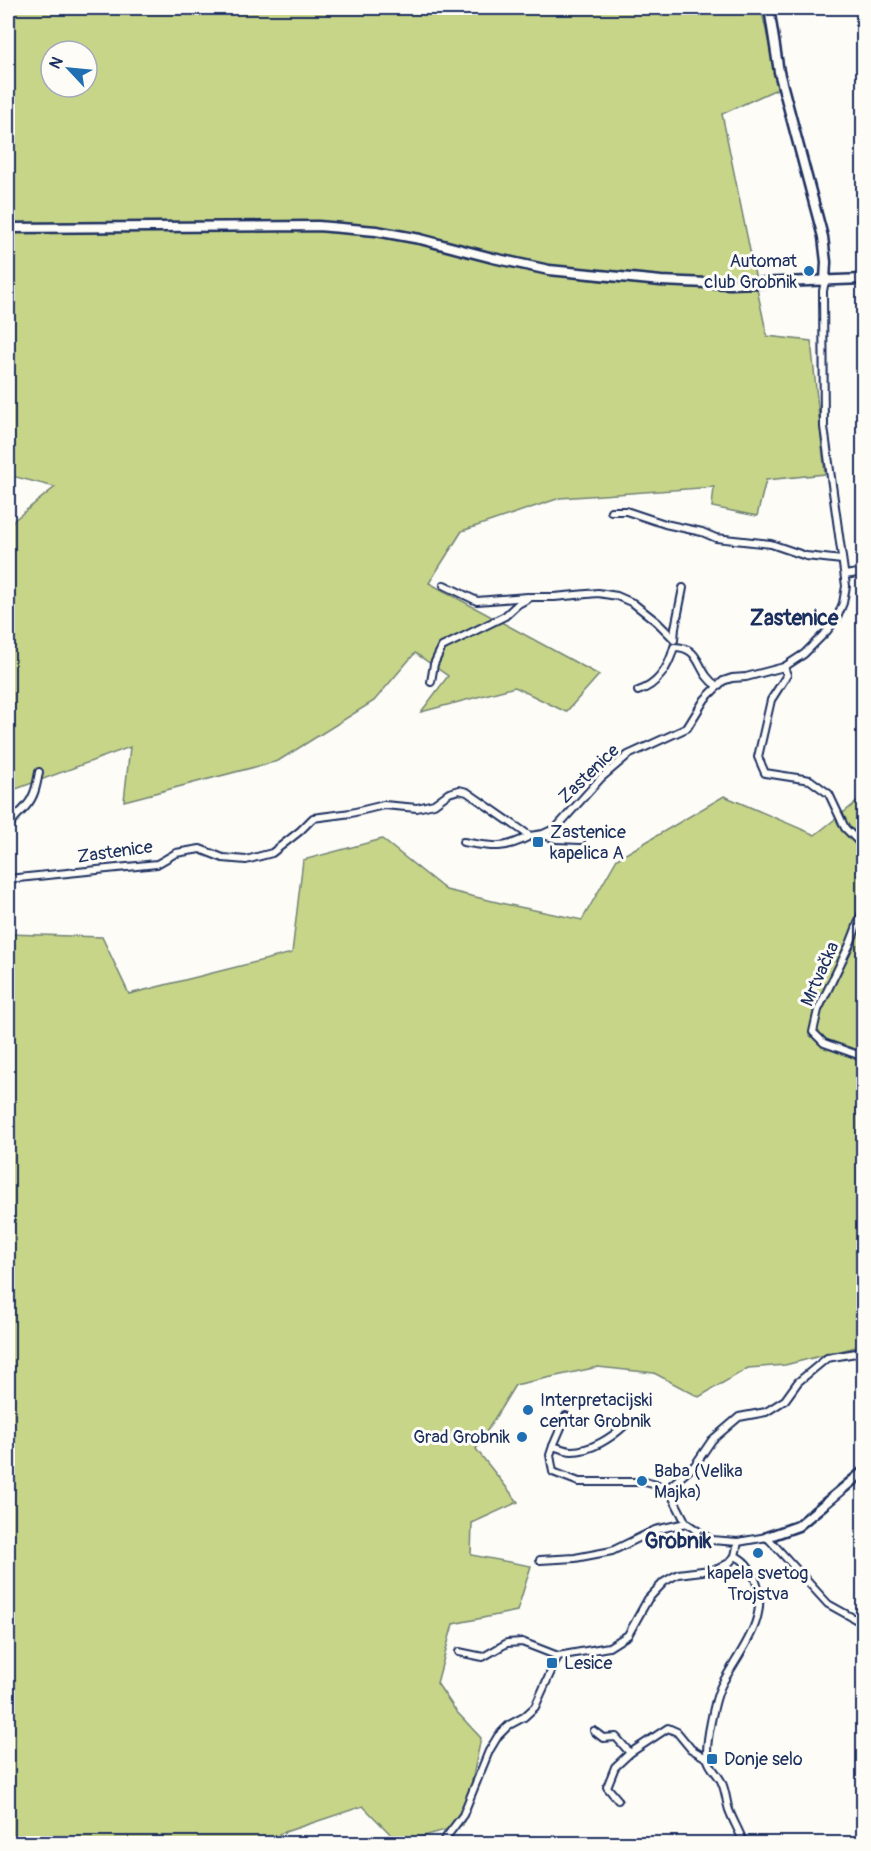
<svg xmlns="http://www.w3.org/2000/svg" width="871" height="1851" font-family="Pangolin,sans-serif">
<style>
.green{fill:#c7d589;stroke:#718274;stroke-width:1.5;fill-rule:evenodd}
.lines{fill:none;stroke-linecap:round;stroke-linejoin:round}
.minor-casing{stroke:#1b2f5e;stroke-width:10}
.secondary-casing{stroke:#1b2f5e;stroke-width:13}
.minor{stroke:#fdfcf7;stroke-width:6}
.secondary{stroke:#fdfcf7;stroke-width:8}
.poi-dot{fill:#1f6fb2;stroke:#fdfcf7;stroke-width:2}
.labels{text-anchor:middle;dominant-baseline:central;stroke-width:6;stroke-linejoin:round;paint-order:stroke}
.poi-label{font-size:18px;fill:#1b2f5e;stroke:#fdfcf7;text-anchor:start}
.street-label{font-size:18px;fill:#1b2f5e;stroke:#fdfcf7}
.quarter-label{font-size:21px;font-weight:bold;fill:#1b2f5e;stroke:#fdfcf7}
</style>
<rect width="100%" height="100%" fill="#fdfcf7"/>
<filter id="ink" filterUnits="userSpaceOnUse"><feTurbulence type="fractalNoise" baseFrequency=".0167" numOctaves="2"/><feDisplacementMap in="SourceGraphic" scale="12" xChannelSelector="R" yChannelSelector="G"/><feConvolveMatrix kernelMatrix="1 2 1 2 8 2 1 2 1" color-interpolation-filters="sRGB"/></filter>
<g filter="url(#ink)">
<g class="green">
<path d="M8 8H761L779 88 722 114 756 280C676 279 594 275 516 259 469 249 423 232 375 227 321 220 266 222 212 223 144 224 76 225 8 224ZM51 51H87V87H51Z"/>
<path d="M302 230C337 231 372 234 406 241 454 250 500 266 548 274 617 286 688 286 757 289L767 336 811 341 825 474 766 480 757 516 712 507 714 487 560 498 462 531 429 583 599 675 566 712 515 687 421 712 448 676 415 653 374 701 278 761 124 801 130 747 8 792V525L55 487 8 475V232Z"/>
<path d="M724 796 815 835 863 797V1343L860 1346 785 1365 748 1368 699 1397 654 1373 598 1367 515 1385 476 1449 518 1502 472 1523 471 1555 531 1566 517 1611 453 1624 437 1683 456 1711 481 1738 463 1825 399 1843 363 1806 279 1834 285 1843 8 1844V934L102 937 129 994 292 953 303 860 382 839 446 890 505 904 582 920 617 859Z"/>
</g>
<g class="lines">
<g class="minor-casing">
<g id="minor">
<path d="M611 511H626L665 524 702 532 716 538 771 544 806 556 842 560"/>
<path d="M845 575 864 572"/>
<path d="M444 585 477 601 528 597"/>
<path d="M674 640 675 628 683 588"/>
<path d="M784 667 787 675 771 700 758 757 765 773 810 780 829 794 845 828 864 847"/>
<path d="M431 682 434 664 442 647 505 616 518 604 531 597H554L598 593 617 596 633 603 657 622 674 639"/>
<path d="M638 691C658 685 669 666 674 647 703 647 695 672 717 686"/>
<path d="M8 828C15 814 19 816 27 805 35 796 37 783 39 772"/>
<path d="M543 835 556 839 581 840"/>
<path d="M463 842C492 847 503 850 530 836"/>
<path d="M8 879 157 864 176 853 200 849 223 858 246 860 272 853 300 831 313 818 351 813 384 805 417 808 434 804 449 793 459 790 467 792 530 836 543 834 556 828 601 778 628 755 687 728 705 699 723 681 732 678 746 677 784 667 804 654 827 631 837 618 843 603 846 586 824 427 823 291 825 281"/>
<path d="M864 908 850 944 818 1010 813 1032 824 1043 864 1057"/>
<path d="M624 1426C611 1438 591 1451 572 1451 566 1451 559 1448 553 1446L550 1455 553 1472 579 1482H645L668 1488 686 1523"/>
<path d="M553 1446 566 1416"/>
<path d="M668 1488 695 1465 712 1440 739 1417 766 1412 785 1400 798 1382 827 1358 856 1353H864"/>
<path d="M735 1556C745 1560 751 1569 755 1579 771 1618 739 1652 722 1684 715 1697 704 1747 708 1760 710 1768 719 1775 722 1783 726 1792 726 1801 729 1810 733 1821 740 1832 744 1844"/>
<path d="M540 1560 575 1558 612 1551 655 1530 686 1523 711 1540 738 1542"/>
<path d="M459 1652 483 1657 507 1643 522 1642 558 1656"/>
<path d="M594 1731 603 1738 616 1737 630 1753 668 1728 677 1732 691 1749 708 1759"/>
<path d="M618 1800 607 1787 615 1767 630 1753"/>
<path d="M441 1844 463 1815 489 1751 498 1736 509 1725 524 1717 535 1707 558 1656 609 1647 628 1635 648 1599 664 1582 678 1574 718 1569 729 1563 735 1556 738 1542 767 1537 828 1604 864 1624"/>
</g>
</g>
<g class="secondary-casing">
<g id="secondary">
<path d="M769 8 779 72 823 237 826 262 825 281"/>
<path d="M8 228 318 226 376 231 420 239 493 258 549 270 661 281 730 284 864 279"/>
<path d="M767 1537 798 1526 864 1471"/>
</g>
</g>
<use href="#minor" class="minor"/>
<use href="#secondary" class="secondary"/>
</g>
</g>
<g class="poi-dot">
<circle cx="809" cy="271" r="6"/>
<rect x="532" y="836" width="12" height="12" rx="3"/>
<circle cx="528" cy="1410" r="6"/>
<circle cx="522" cy="1437" r="6"/>
<circle cx="642" cy="1481" r="6"/>
<circle cx="758" cy="1553" r="6"/>
<rect x="546" y="1657" width="12" height="12" rx="3"/>
<rect x="706" y="1753" width="12" height="12" rx="3"/>
</g>
<g class="labels">
<g class="poi-label">
<text x="797" y="261" text-anchor="end">Automat<tspan x="797" dy="21">club Grobnik</tspan></text>
<text x="550" y="832">Zastenice<tspan x="550" dy="21">kapelica A</tspan></text>
<text x="540" y="1400">Interpretacijski<tspan x="540" dy="21">centar Grobnik</tspan></text>
<text x="510" y="1437" text-anchor="end">Grad Grobnik</text>
<text x="654" y="1471">Baba (Velika<tspan x="654" dy="21">Majka)</tspan></text>
<text x="758" y="1573" text-anchor="middle">kapela svetog<tspan x="758" dy="21">Trojstva</tspan></text>
<text x="564" y="1663">Lesice</text>
<text x="724" y="1759">Donje selo</text>
</g>
<g class="street-label">
<text transform="translate(589 774) rotate(-44)">Zastenice</text>
<text transform="translate(115 852) rotate(-8)">Zastenice</text>
<text transform="translate(820 974) rotate(-66)">Mrtvačka</text>
</g>
<g class="quarter-label">
<text x="794" y="618">Zastenice</text>
<text x="678" y="1541">Grobnik</text>
</g>
</g>
<rect width="871" height="1851" fill="none" stroke="#fdfcf7" stroke-width="30"/>
<rect x="15" y="15" width="841" height="1821" fill="none" stroke="#1b2f5e" stroke-width="2" filter="url(#ink)"/>
<g transform="translate(69 69) rotate(296)"><circle r="28" fill="#fdfcf7" stroke="#a3aaba" stroke-width="1.5"/>
<path d="M0-4.5L10 22L0 15L-10 22Z" fill="#1f6fb2"/>
<text y="-9" font-size="16" font-weight="bold" text-anchor="middle" fill="#1b2f5e">N</text>
</g>
</svg>
